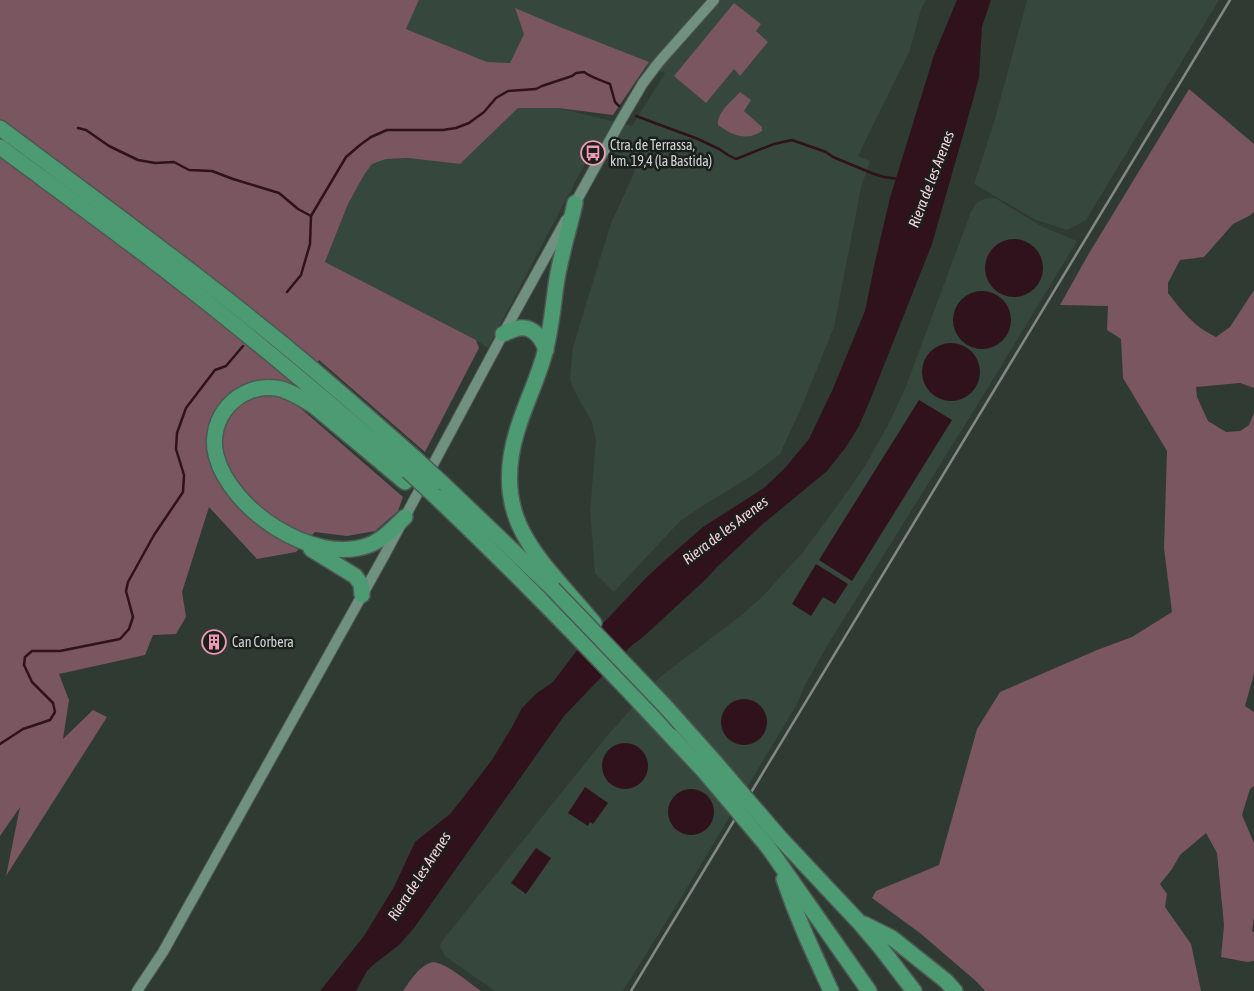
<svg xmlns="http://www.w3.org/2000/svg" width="1254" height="991" font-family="'Asap Condensed',sans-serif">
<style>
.built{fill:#36473d}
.green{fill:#795660}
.water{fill:#2f121c}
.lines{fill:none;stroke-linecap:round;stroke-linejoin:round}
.stream{stroke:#2f121c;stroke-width:2.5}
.secondary-casing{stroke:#4e5752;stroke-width:12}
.highway-casing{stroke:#4e5752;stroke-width:18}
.secondary{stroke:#719180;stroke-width:10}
.highway{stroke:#4d9b73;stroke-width:15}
.rail{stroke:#808983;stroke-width:2.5}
.highway-bridge-casing{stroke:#4e5752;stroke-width:18;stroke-linecap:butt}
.highway-bridge{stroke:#4d9b73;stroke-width:15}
.labels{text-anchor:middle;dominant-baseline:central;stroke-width:5;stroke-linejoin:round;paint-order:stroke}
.poi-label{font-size:14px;fill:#ced5d1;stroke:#1b1f1d;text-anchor:start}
.water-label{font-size:15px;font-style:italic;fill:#fbd2dd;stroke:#1b1f1d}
</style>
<rect width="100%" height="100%" fill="#2f3a33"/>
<g class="built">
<path d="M419 0H926L921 9 910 50 858 156 870 161 861 188 834 327 802 406 780 454 750 477 704 505 680 521 614 592 595 573 590 511 596 440 592 422 576 394 570 380 573 347 611 223 635 171 628 157 593 148 488 348 476 340 325 262 348 204 364 175 372 164 386 159 408 158 460 164 518 108H558L632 126 665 73 533 23 510 63 487 62 406 29Z"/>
<path d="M1027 0H1219L1086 220 1067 230 1036 220 974 184 995 119Z"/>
<path d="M990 198H995L1041 226 1077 241 989 386 827 646 804 687 797 704 679 901 623 991H495L449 959 445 956 440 946 442 941 607 736 660 677 743 614 763 596 803 552 840 502 865 466 888 425 905 389 971 212 976 204 981 200Z"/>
</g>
<g class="green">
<path d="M0 0H419L406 29 487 62 510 63 524 34 515 8 560 27 649 62 613 115 558 108H518L460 164 408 158 386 159 372 164 364 175 348 204 325 262 476 340 479 348 425 452 319 360 290 399 403 497 398 511 375 531 347 536 315 532 296 552 257 559 209 507 182 592 186 617 176 634 153 635 145 655 59 674 69 700 63 739 93 710 107 717 6 876 20 807 0 836Z"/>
<path d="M734 3 761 24 756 31 768 42 740 76 734 69 706 103 674 76Z"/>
<path d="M1189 89 1254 144V212L1249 216 1233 224 1204 257 1180 260 1168 283V293C1184 313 1192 325 1216 337L1230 327 1254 290V388L1240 383 1196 387 1197 397 1208 421 1226 432 1240 431 1249 425 1254 413V674L1245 706 1254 712V786L1250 789 1242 815 1254 843V918L1252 931 1254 932V961L1247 962 1221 957 1224 925 1217 853 1206 833 1180 855 1172 869 1160 884 1167 894 1165 907 1191 944 1201 991H985L977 982 920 933 872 898 876 891 939 865 977 729 1000 692 1097 650 1132 637 1172 612 1164 548 1167 451 1123 378 1121 339 1107 330 1108 306 1060 305 1088 255Z"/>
<path d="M740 92 751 100 744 111 762 127V131C746 142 732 135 718 125 717 112 732 101 740 92Z"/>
<path d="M434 962C451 966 466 981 481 991H403C411 980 420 964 434 962Z"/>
</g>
<g class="water">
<path d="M957 0H991L982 27 979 77 973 100 932 244 871 398 859 426 846 447 827 471 764 523 717 567 705 580 643 637 631 646 564 716 414 928 399 945 373 965 367 971 356 991H320L364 936 394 887 415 842 450 814 462 799 492 760 512 727 522 708 537 693 553 682 575 653 645 579 662 563 703 527 764 488 785 468 809 439 832 391 865 311 875 262 890 198 934 55Z"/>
<circle cx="1014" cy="268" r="29"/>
<circle cx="982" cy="320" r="29"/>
<circle cx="951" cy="372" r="29"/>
<path d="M919 400 952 420 852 581 819 560Z"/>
<path d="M816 564 848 584 835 604 823 597 811 616 792 604Z"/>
<circle cx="744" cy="722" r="23"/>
<circle cx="625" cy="766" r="23"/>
<path d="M585 787 608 803 593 824 590 822 588 826 568 813Z"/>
<circle cx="691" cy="812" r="23"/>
<path d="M536 848 551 858 526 894 511 883Z"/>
</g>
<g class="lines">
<g class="stream">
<path d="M636 116 698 139 719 149 728 155 736 159 774 144 792 140 826 152 833 157 874 174 884 177 899 179"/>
<path d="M78 128 86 130 109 146 138 160 155 163 174 162 189 170 212 171 233 179 279 193 298 209 311 216"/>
<path d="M287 292 301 275 310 244 311 216 346 157 360 145 371 137 387 130H443L456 128 469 123 484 112 496 98 508 91 536 89 542 86 572 76 576 73 584 72C592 78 601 80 610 84L615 102 619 106"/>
<path d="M0 744 23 729 50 720 55 712 53 703 32 682 24 665 25 657 32 651H60L120 639 129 629 133 617 126 591 128 582 154 535 183 492 184 475 176 449 177 433 186 408 215 370 226 366 243 346"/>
</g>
<g class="secondary-casing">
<g id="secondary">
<path d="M573 207 620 122 643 83 659 62 714 0"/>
<path d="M137 991 163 952 384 556 503 334 566 220"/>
</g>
</g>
<g class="highway-casing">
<g id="highway">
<path d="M0 128C88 194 178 259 263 328 316 370 366 415 416 459"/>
<path d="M0 147C58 190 116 232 173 276 254 338 331 404 408 471"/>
<path d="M575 203C569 230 560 257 556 285 553 307 551 330 545 352 538 379 525 404 517 431 489 522 542 560 594 623"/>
<path d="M503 334C508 332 513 329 519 328 533 326 542 338 546 350"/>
<path d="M441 482 553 589"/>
<path d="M435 496C517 574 594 653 671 736"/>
<path d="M405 517C394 527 383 540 369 545 314 566 230 510 216 455 207 418 238 383 276 388 290 390 302 399 314 406L405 482"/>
<path d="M311 549 355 576 361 584 362 595"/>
<path d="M781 839 858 921 881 948 914 991"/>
<path d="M768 847 869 991"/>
<path d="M784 879C797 918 814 954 831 991"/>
<path d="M864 924 892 938 946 981 955 991"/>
</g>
</g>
<use href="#secondary" class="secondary"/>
<use href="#highway" class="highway"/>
<path class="rail" d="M631 991 1230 0"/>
<g class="highway-bridge-casing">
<g id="highway-bridge">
<path d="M416 459 441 482"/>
<path d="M408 471 435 496"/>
<path d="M553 589 665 706 714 761 781 839"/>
<path d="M671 736 703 770 768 847"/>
</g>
</g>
<use href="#highway-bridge" class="highway-bridge"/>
</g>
<defs>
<g id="bus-ring" transform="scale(1.25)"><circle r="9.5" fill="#1b1f1d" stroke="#f19ab4" stroke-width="1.5"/><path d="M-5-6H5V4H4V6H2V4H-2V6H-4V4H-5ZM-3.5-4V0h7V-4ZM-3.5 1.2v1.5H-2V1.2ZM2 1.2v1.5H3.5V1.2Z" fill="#f19ab4"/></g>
<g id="building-ring" transform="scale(1.25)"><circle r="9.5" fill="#1b1f1d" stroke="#f19ab4" stroke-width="1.5"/><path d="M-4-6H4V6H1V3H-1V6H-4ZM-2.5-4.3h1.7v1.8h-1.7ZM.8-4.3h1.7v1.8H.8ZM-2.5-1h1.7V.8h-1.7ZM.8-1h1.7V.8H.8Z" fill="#f19ab4"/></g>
</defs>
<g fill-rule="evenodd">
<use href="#bus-ring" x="593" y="153"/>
<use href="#building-ring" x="214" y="642"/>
</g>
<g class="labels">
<g class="poi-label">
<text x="610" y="145">Ctra. de Terrassa,<tspan x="610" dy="16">km. 19,4 (la Bastida)</tspan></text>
<text x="232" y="642">Can Corbera</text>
</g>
<g class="water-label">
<text transform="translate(931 179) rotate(-69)">Riera de les Arenes</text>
<text transform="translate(725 530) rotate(-37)">Riera de les Arenes</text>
<text transform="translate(419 876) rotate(-57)">Riera de les Arenes</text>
</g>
</g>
</svg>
